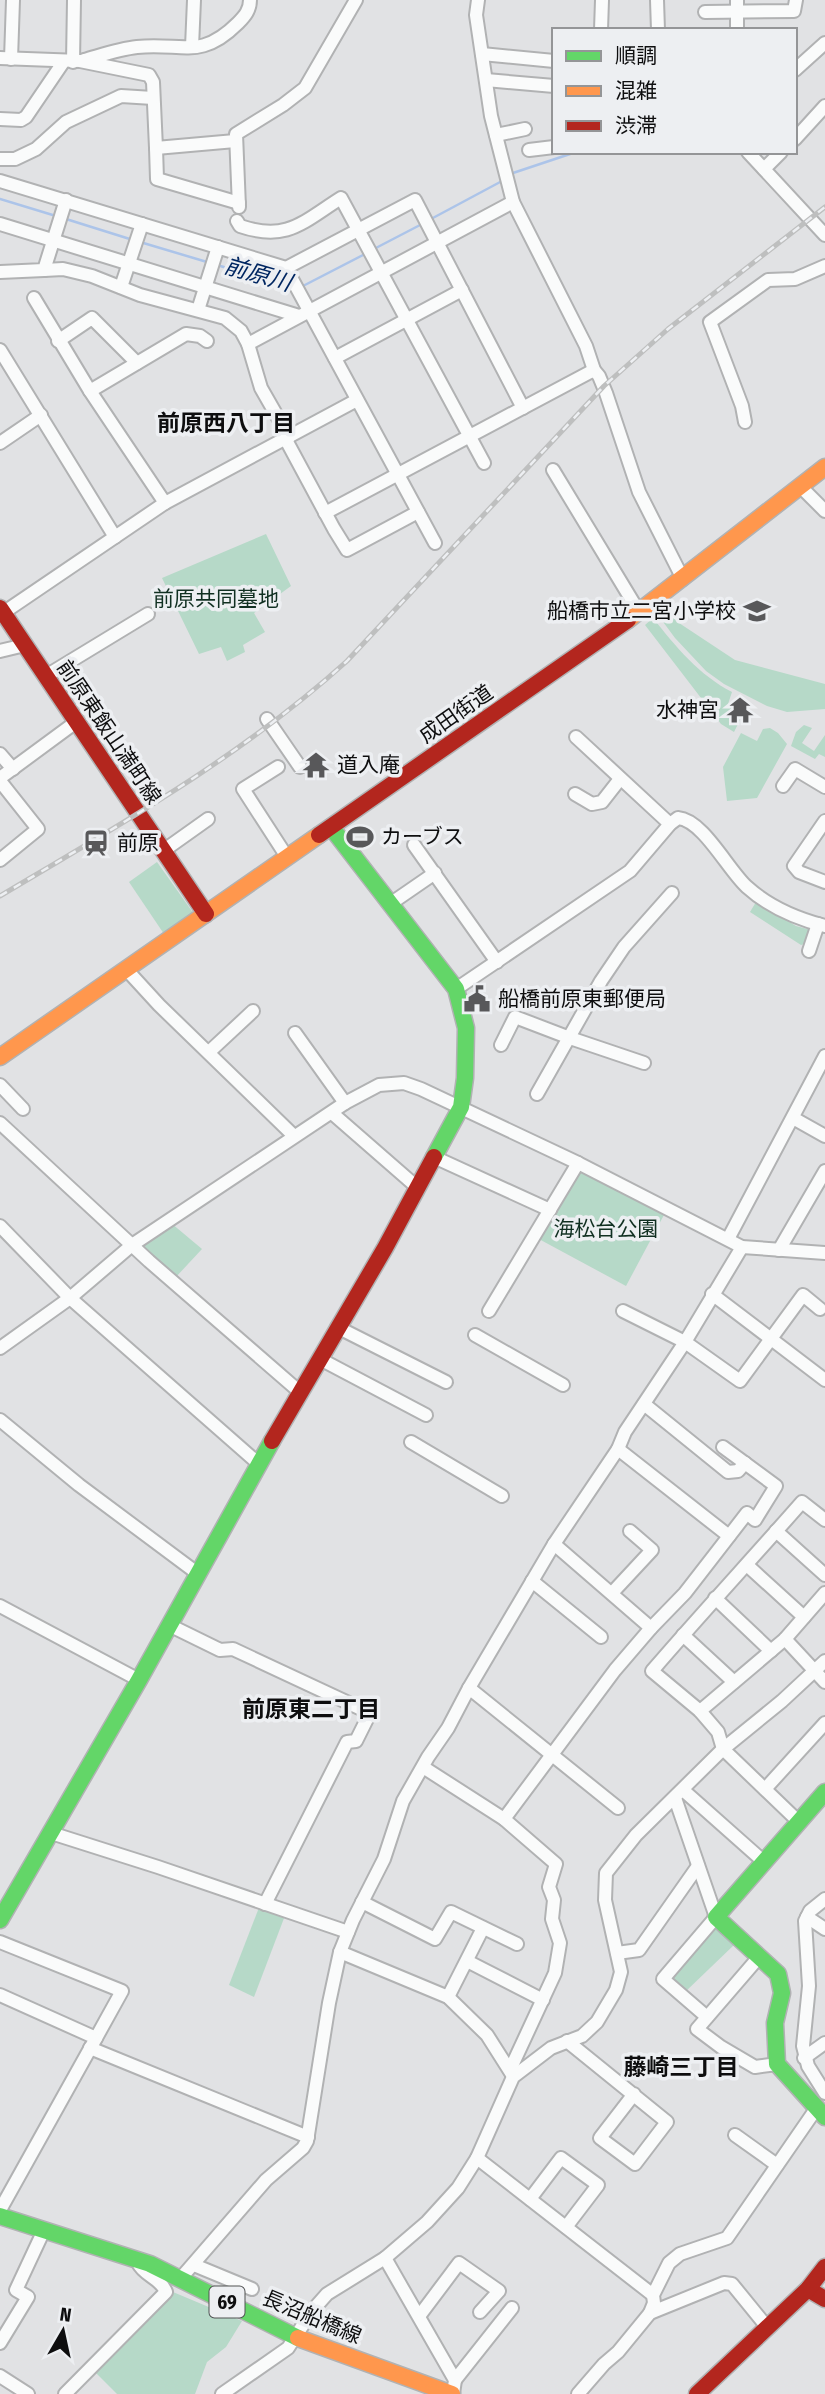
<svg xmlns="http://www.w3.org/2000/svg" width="825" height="2394" font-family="'Fira Sans Condensed','Noto Sans JP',sans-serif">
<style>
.green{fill:#b6d9c8}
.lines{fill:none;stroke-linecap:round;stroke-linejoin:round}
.stream{stroke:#acc4e9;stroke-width:2.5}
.street-casing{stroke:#b1b2b3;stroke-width:16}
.fast-casing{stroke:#b1b2b3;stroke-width:19}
.slow-casing{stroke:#b1b2b3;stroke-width:19}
.jam-casing{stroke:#b1b2b3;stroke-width:19}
.street{stroke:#fafbfb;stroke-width:12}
.fast{stroke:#63d668;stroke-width:16}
.slow{stroke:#ff974d;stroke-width:16}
.jam{stroke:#b3261e;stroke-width:16}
.rail-casing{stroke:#bebfbf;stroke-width:5}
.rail{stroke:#edeff2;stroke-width:2.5;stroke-dasharray:8;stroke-linecap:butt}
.labels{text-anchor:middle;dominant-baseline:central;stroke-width:7;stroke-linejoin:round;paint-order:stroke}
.shield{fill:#edeff2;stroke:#515253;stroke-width:2}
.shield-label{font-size:19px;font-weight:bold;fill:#0e0e0f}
.park-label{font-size:21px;fill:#113022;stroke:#edeff2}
.poi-label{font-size:21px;fill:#0e0e0f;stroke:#edeff2;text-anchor:start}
.street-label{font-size:21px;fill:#0e0e0f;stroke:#edeff2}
.water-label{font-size:23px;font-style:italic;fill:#002661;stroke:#edeff2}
.neighbourhood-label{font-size:23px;font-weight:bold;fill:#0e0e0f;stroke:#edeff2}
</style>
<rect width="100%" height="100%" fill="#e1e2e4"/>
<g class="green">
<path d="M266 534 291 586 254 613 265 632 243 645 245 652 227 661 221 647 199 654 162 578Z"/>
<path d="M667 608 676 621 735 660 825 684V709L787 712 767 706 724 684 706 671 675 638 658 615Z"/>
<path d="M653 618C676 647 699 675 732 692L728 704 740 720 734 732 721 724 645 625Z"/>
<path d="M804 725 812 728 802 743 814 751 825 735V757L819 754 815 759 791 746 796 732Z"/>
<path d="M770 728 778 733 787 744 757 798 727 801 723 767 741 733 757 741 763 729Z"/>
<path d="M157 862 194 914 164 934 129 882Z"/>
<path d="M756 902 796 926 811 930 807 943 801 945 750 912Z"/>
<path d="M579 1171 665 1213 626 1286 537 1238Z"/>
<path d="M171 1223 202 1249 175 1278 137 1247Z"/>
<path d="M260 1905 286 1913 254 1997 229 1985Z"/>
<path d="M715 1925 735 1944 684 1993 672 1982 671 1975Z"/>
<path d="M173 2292 242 2321 226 2347 207 2362 195 2394H117L96 2373Z"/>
</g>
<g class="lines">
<g class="stream">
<path d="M510 174 576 152"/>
<path d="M0 199 56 216"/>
<path d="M66 219 133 240"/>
<path d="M431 219 502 181"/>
<path d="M140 242 207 262"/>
<path d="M372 250 422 224"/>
<path d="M217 265 291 287"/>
<path d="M301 287 367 253"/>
</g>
<g class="street-casing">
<g id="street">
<path d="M478 0 476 15 491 116 513 202 586 346 594 370 599 376 606 393 639 492 683 579"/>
<path d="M657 0 658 30"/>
<path d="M737 0V30"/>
<path d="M705 12 794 11 796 0"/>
<path d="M601 30 602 0"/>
<path d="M192 47 194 0"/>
<path d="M482 54 554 61"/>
<path d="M0 58 80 61 149 75 153 82 156 148 235 141"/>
<path d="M11 59 13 0"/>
<path d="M84 60C102 55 119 49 137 47 182 42 200 61 238 23 245 16 250 10 250 0"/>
<path d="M73 62 74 0"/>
<path d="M795 70 825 43"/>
<path d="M486 80 554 86"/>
<path d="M0 119 21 120 26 117 64 61"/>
<path d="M496 135 525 129"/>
<path d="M795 139 825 106"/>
<path d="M156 148 157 179 239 203"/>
<path d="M529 150 554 147"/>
<path d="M748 152 825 235"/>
<path d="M0 159H15L36 149 66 122 121 96 153 98"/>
<path d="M764 169 781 152"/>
<path d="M0 181 286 268 415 200 523 408"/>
<path d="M239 207 236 134 283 105 305 88 356 0"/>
<path d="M237 221 240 226C287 242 303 222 341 198L484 463"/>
<path d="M0 224 299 316"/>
<path d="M286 268 435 543"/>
<path d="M44 270 63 269 92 276 140 295 225 318 241 331 248 344 261 388 289 437"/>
<path d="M0 272 44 270 66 200"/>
<path d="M121 287 142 224"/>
<path d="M34 298 90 391 165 503"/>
<path d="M198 310 218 247"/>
<path d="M58 341 92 318 137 363"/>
<path d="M248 344 513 202"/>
<path d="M0 350 115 537"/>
<path d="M335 358 462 290"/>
<path d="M90 391 186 334 200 336 207 341"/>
<path d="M745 422 742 406 710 322 768 280 795 279 825 266"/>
<path d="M285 438 334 529 347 550 418 512"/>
<path d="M0 443 41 415"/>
<path d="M553 470 639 612"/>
<path d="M801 487 825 511"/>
<path d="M325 513 594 370"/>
<path d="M3 613 165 503 357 400"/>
<path d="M0 651 25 645"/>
<path d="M46 676 148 614"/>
<path d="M267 719 300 767"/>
<path d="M576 737 670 824"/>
<path d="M0 754 13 769"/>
<path d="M278 767 243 789 287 857"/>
<path d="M0 778 76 722"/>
<path d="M0 781 38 829 0 860"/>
<path d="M783 786 795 769 825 787"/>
<path d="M575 794 592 804 602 802 620 779"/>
<path d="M825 821 794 866 799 872 825 882"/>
<path d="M414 845 497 962"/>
<path d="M163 851 208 819"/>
<path d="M390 904 435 873"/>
<path d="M809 951 818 924"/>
<path d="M126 969 159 1005 294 1136"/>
<path d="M456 989 630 871 670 824 678 818C703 820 728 870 747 887 768 906 798 919 825 926"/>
<path d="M295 1033 345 1103"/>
<path d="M501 1045 515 1017 570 1038 644 1063"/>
<path d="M209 1052 253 1011"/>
<path d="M0 1085 23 1109"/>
<path d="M537 1094 601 981 624 947 672 893"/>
<path d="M332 1113 418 1188"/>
<path d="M793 1118 825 1136"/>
<path d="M0 1123 149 1261 301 1393"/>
<path d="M434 1157 550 1210"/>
<path d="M0 1226 70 1298 259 1464"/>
<path d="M728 1239 825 1056"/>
<path d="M779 1250 825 1171"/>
<path d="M712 1294 825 1380"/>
<path d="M489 1311 578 1163"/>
<path d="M623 1311 685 1342 740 1381 803 1295 820 1309"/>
<path d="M337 1327 446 1382"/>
<path d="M475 1335 563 1385"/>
<path d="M0 1348 70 1298 132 1245 345 1103 379 1085 404 1083 421 1089 578 1163 742 1247 825 1253"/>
<path d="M320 1359 426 1415"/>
<path d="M644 1404 728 1472 738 1471 745 1463"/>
<path d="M0 1420 79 1485 197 1573"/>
<path d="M411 1442 502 1496"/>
<path d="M618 1449 729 1536"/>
<path d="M776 1531 825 1575"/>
<path d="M554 1544 651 1628"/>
<path d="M748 1566 804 1617"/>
<path d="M532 1581 601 1637"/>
<path d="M612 1593 652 1550 630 1531"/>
<path d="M715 1598 771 1651"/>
<path d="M0 1606 139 1680"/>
<path d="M169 1625 220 1650 233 1649 370 1713 356 1741 347 1742 265 1904"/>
<path d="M683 1635 734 1682"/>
<path d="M785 1639 825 1682"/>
<path d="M469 1688 618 1808"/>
<path d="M700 1711 785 1639 825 1593"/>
<path d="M423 1767 504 1819 556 1864 549 1887 554 1900 552 1919 560 1943 555 1973 510 2070"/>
<path d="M765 1789 825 1723"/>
<path d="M683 1790 763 1861"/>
<path d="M675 1798 716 1917 663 1979 707 2017"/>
<path d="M504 1819 615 1670 651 1628 685 1593 747 1513 755 1520 776 1486 723 1447"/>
<path d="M799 1822 723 1749 718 1732 700 1711 652 1671C701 1614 752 1559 802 1502L825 1520"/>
<path d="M51 1833 158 1867 348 1932"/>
<path d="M825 1899 810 1911 805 1921 809 1986 803 2046 808 2066 825 2093"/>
<path d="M362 1902 435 1939 451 1912 517 1944"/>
<path d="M807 1917 825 1929"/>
<path d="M0 1942 122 1991 96 2038"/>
<path d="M340 1952 448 1997 487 2035 513 2076"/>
<path d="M617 1953 639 1950 698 1866"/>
<path d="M759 1957 697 2029 721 2047 755 2067 777 2064"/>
<path d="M467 1961 543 2000"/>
<path d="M0 1995 96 2038 0 2210"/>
<path d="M448 1997 483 1928"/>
<path d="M567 2041 667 2122 635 2164 600 2138 634 2094"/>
<path d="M90 2048 308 2137"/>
<path d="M804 2058 825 2043"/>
<path d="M735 2135 777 2165"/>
<path d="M477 2158 653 2295"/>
<path d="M530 2199 561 2158 598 2185 566 2227"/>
<path d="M385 2258 455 2380 453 2394"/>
<path d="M194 2265 252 2289"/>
<path d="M181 2278 266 2180 303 2148 307 2141 329 2003 340 1952 353 1920 384 1859 403 1801 428 1757 448 1728 469 1688 554 1544 618 1449 625 1432 685 1342 742 1247"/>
<path d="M650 2313 654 2303 653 2295 669 2263 680 2254 727 2238 816 2109"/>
<path d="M420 2315 459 2263 499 2291 480 2312"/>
<path d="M0 2343 28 2297 16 2290 44 2230"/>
<path d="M0 2376 28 2394"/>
<path d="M455 2380 512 2308"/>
<path d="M65 2394 166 2292C161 2278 144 2276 138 2263"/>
<path d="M222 2394 288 2348 312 2311 327 2294 385 2258 427 2222 458 2188 477 2158 513 2077 551 2048 582 2036 597 2022 616 1990 621 1972 605 1900 606 1873 636 1835 723 1749 782 1701 825 1661"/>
<path d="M578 2394 604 2364 618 2352 650 2313 724 2283 732 2284 767 2327"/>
</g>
</g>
<g class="fast-casing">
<g id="fast">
<path d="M331 827 456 989 466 1028 465 1078 461 1107 434 1157"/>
<path d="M825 1792 716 1917 778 1974 782 1993 775 2023 777 2064 825 2117"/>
<path d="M0 1920 139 1680 272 1441"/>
<path d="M0 2216 150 2264 298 2338"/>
</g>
</g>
<g class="slow-casing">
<g id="slow">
<path d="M628 620 825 467"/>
<path d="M0 1057 319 835"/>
<path d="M298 2338 452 2394"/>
</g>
</g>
<g class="jam-casing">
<g id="jam">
<path d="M0 608 206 914"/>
<path d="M319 835 628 620"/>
<path d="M272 1441 385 1248 434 1157"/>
<path d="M808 2289 825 2299"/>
<path d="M697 2394 808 2289 825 2267"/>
</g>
</g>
<use href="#street" class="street"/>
<use href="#fast" class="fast"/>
<use href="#slow" class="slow"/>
<use href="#jam" class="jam"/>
<g class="rail-casing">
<path id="rail" d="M0 896C121 824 242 756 347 661L604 386 668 329 825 207"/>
</g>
<use href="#rail" class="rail"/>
</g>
<defs>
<g id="school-bare" transform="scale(2.1)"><path d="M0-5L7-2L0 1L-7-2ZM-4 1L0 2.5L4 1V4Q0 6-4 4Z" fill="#58585a" stroke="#edeff2" stroke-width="2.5" paint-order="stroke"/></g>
<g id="temple-bare" transform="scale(2.1)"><path d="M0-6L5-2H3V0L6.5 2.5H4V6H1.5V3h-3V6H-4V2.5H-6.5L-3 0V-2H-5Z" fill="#58585a" stroke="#edeff2" stroke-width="2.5" paint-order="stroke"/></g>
<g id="stadium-bare" transform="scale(2.1)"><path d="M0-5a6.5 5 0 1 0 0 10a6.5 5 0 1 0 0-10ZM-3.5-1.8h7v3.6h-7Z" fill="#58585a" stroke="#edeff2" stroke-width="2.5" paint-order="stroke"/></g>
<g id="station-bare" transform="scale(2.1)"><path d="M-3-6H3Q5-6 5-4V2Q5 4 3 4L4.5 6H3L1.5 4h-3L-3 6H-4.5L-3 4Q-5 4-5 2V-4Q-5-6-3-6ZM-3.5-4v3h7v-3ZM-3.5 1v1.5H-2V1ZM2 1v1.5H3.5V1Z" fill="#58585a" stroke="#edeff2" stroke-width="2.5" paint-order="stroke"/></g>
<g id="civic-bare" transform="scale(2.1)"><path d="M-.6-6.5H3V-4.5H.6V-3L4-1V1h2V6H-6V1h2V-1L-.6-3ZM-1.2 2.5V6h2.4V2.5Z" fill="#58585a" stroke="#edeff2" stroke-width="2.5" paint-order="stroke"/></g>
</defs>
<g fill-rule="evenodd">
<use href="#school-bare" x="757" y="611"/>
<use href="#temple-bare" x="740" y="710"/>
<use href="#temple-bare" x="316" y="765"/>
<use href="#stadium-bare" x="360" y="837"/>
<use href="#station-bare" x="96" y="843"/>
<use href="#civic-bare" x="477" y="999"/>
</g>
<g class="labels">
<rect class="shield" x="209.5" y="2286.5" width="35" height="31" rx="5"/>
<g class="shield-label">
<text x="227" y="2302">69</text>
</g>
<g class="park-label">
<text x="216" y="599">前原共同墓地</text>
<text x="606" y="1229">海松台公園</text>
</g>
<g class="poi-label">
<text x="736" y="611" text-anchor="end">船橋市立二宮小学校</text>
<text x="719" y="710" text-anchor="end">水神宮</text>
<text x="337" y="765">道入庵</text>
<text x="381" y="837">カーブス</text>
<text x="117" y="843">前原</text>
<text x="498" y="999">船橋前原東郵便局</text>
</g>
<g class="street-label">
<text transform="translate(456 714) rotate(-35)">成田街道</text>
<text transform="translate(109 732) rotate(56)">前原東飯山満町線</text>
<text transform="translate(312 2317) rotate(23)">長沼船橋線</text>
</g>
<g class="water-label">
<text transform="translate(258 274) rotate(16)">前原川</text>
</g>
<g class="neighbourhood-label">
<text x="226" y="423">前原西八丁目</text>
<text x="311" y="1709">前原東二丁目</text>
<text x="681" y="2067">藤崎三丁目</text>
</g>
</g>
<rect x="552" y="28" width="245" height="126" fill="#edeff2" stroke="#949597" stroke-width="2"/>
<rect x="566" y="51" width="35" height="10" fill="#63d668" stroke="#949597" stroke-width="2"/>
<text x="615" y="63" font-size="21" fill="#0e0e0f">順調</text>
<rect x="566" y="86" width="35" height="10" fill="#ff974d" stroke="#949597" stroke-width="2"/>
<text x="615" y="98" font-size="21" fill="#0e0e0f">混雑</text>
<rect x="566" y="121" width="35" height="10" fill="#b3261e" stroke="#949597" stroke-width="2"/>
<text x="615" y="133" font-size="21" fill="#0e0e0f">渋滞</text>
<g transform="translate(63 2331) rotate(9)" stroke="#edeff2" stroke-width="5" paint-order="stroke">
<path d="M0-5L12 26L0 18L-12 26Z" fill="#0e0e0f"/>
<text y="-10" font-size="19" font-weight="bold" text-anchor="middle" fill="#0e0e0f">N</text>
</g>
</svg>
